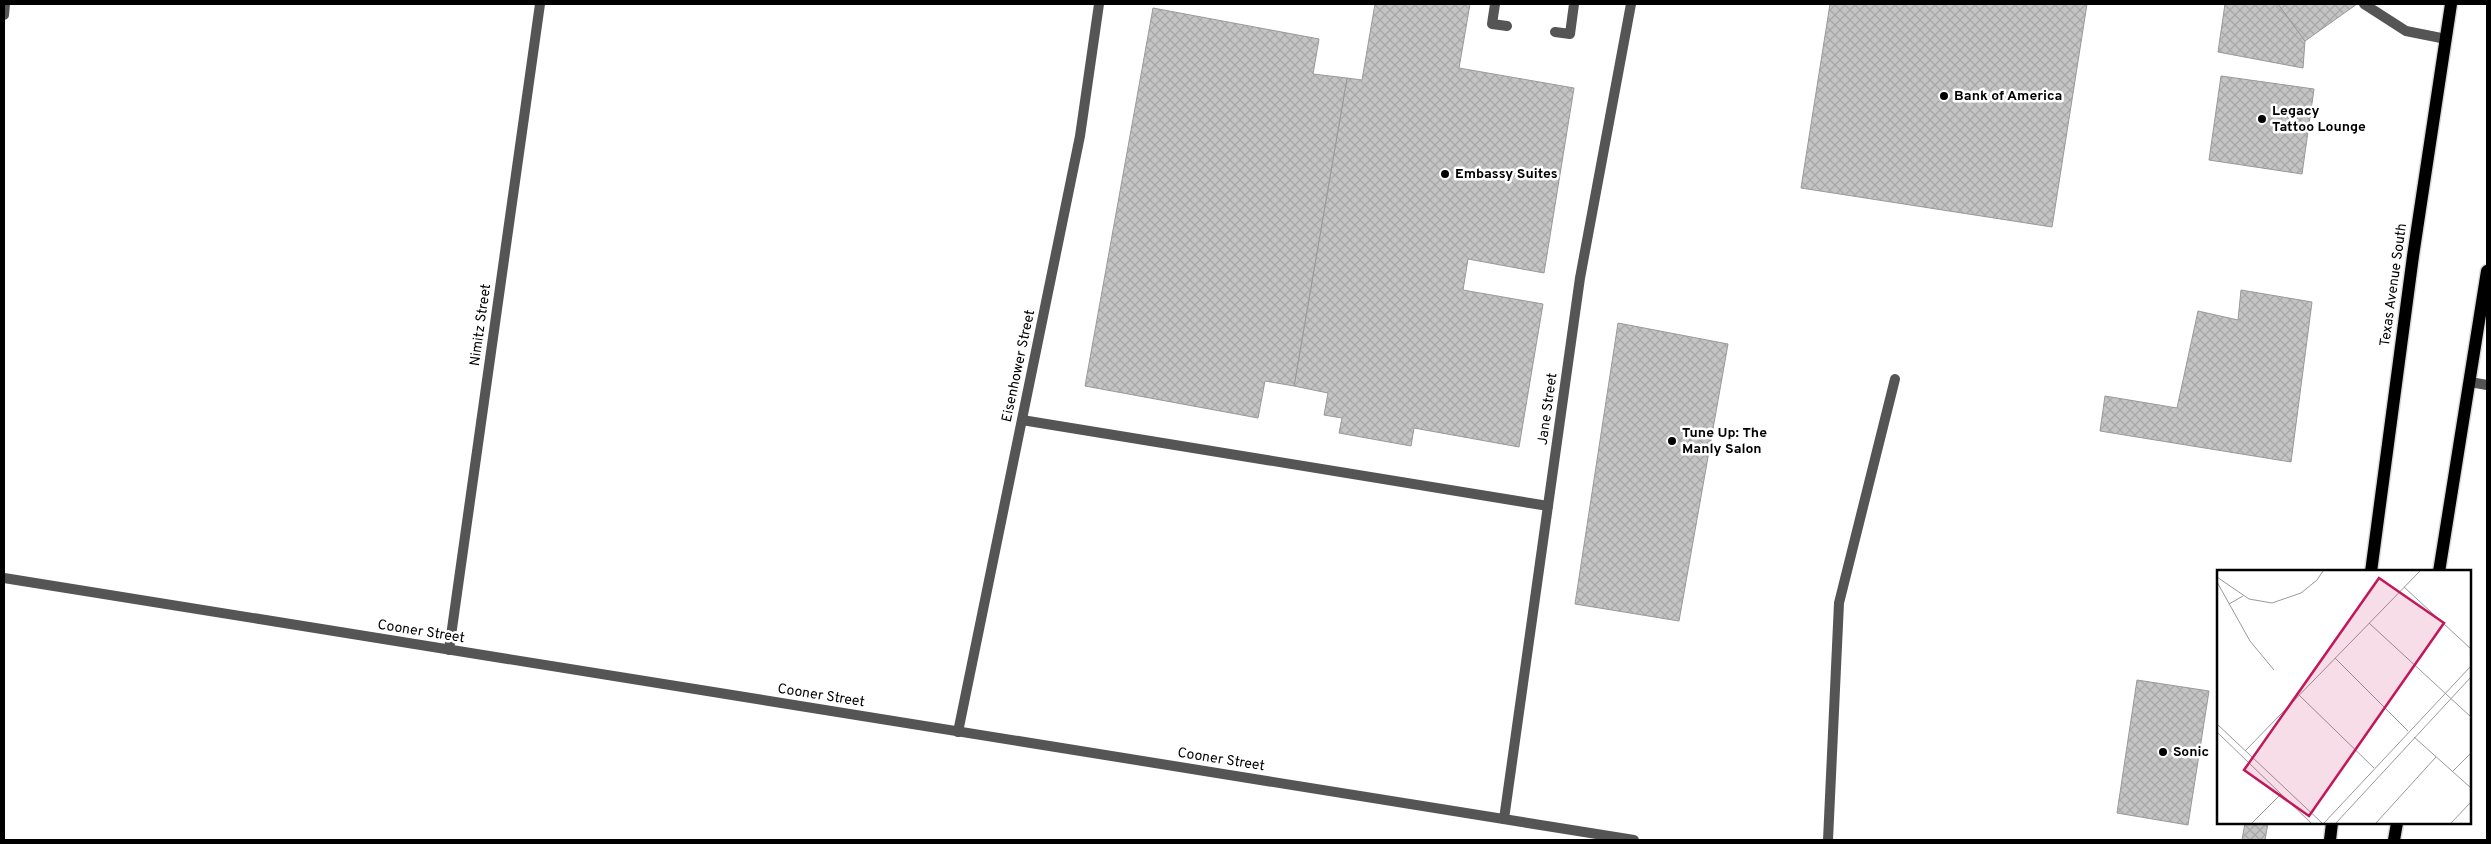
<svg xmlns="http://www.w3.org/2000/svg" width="2491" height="844" font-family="Overpass,sans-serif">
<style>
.building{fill:url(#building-cross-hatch);stroke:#999}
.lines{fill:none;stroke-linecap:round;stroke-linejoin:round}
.primary-casing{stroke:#dbdbdb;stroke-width:15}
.service{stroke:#555;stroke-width:10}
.minor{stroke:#555;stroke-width:10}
.primary{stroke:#000;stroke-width:12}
.poi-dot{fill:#000;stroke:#fff;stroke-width:2}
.labels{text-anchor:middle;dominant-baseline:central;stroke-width:5;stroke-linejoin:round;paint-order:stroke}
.poi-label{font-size:14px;font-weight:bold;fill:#000;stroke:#fff;text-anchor:start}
.street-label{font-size:14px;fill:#000;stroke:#fff}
.inset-road{fill:none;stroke:#999;stroke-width:1}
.view{fill:#c2185b;fill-opacity:0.15;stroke:#c2185b;stroke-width:2.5}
.inset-edge{fill:none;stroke:#000;stroke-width:2.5}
</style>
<defs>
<pattern id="building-cross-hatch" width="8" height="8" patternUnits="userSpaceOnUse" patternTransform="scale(1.25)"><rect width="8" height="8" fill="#c4c4c4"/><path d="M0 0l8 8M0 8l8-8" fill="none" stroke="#a7a7a7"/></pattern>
</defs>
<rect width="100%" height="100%" fill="#fff"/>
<g class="building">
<path d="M1375 4H1470L1459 68 1574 88 1544 273 1468 259 1463 290 1543 304 1519 447 1414 428 1411 446 1339 433 1342 418 1324 415 1328 393 1294 386 1347 78 1362 80Z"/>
<path d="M1830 4H2087L2052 227 1801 188Z"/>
<path d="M2225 4H2278L2305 41 2303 68 2218 52Z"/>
<path d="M2278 4H2357L2305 41Z"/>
<path d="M1153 8 1319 39 1313 74 1347 78 1294 386 1265 381 1258 418 1085 386Z"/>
<path d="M2221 76 2314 89 2302 174 2209 160Z"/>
<path d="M2241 290 2312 302 2291 462 2100 431 2105 396 2177 408 2198 311 2238 320Z"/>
<path d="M1618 323 1728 344 1679 621 1575 604Z"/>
<path d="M2137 680 2209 691 2188 825 2117 813Z"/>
<path d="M2245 823H2268L2265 840H2242Z"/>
</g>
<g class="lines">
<g class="primary-casing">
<g id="primary">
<path d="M2371 572 2413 256 2451 4"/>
<path d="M2439 572 2487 271"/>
<path d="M2330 840 2332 823"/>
<path d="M2394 840 2397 823"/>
</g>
</g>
<g class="service">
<path d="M1495 4 1492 24 1507 26"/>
<path d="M2364 4 2406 31 2446 39"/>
<path d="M1555 32 1570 34 1574 4"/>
<path d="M1022 420 1548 506"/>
<path d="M1828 840 1839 603 1895 379"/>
</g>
<g class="minor">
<path d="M4 15 5 4"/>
<path d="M2470 382 2487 385"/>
<path d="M4 578 1634 840"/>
<path d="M449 650 540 4"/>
<path d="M958 732 1080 136 1099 4"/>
<path d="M1504 819 1580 278 1631 4"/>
</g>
<use href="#primary" class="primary"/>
</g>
<g class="poi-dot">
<circle cx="1944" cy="96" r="5"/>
<circle cx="2262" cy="119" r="5"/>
<circle cx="1445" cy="174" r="5"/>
<circle cx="1672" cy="441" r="5"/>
<circle cx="2163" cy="752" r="5"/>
</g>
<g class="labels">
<g class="poi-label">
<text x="1954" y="96">Bank of America</text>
<text x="2272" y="111">Legacy<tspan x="2272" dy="16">Tattoo Lounge</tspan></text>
<text x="1455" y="174">Embassy Suites</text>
<text x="1682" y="433">Tune Up: The<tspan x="1682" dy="16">Manly Salon</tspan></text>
<text x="2173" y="752">Sonic</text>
</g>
<g class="street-label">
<text transform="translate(2394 285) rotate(-82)">Texas Avenue South</text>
<text transform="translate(481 325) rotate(-82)">Nimitz Street</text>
<text transform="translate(1019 366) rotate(-78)">Eisenhower Street</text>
<text transform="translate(1548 409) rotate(-82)">Jane Street</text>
<text transform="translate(421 632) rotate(9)">Cooner Street</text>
<text transform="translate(821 696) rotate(9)">Cooner Street</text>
<text transform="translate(1221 760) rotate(9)">Cooner Street</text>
</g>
</g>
<g transform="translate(2217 570)">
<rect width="254" height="254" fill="#fff"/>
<path class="inset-road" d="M0 7 32 29 55 33 84 23 100 10 106 1M0 12 33 71 57 100M187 17 254 79M12 34 26 26M152 53 254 147M118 88 191 161M82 125 157 198M0 154 105 253M0 162 94 253M197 167 254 218M28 181 203 1M236 201 254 183M35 253 64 224M107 253 254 96M119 253 254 107M159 253 219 187M234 253 254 232"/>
<path class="view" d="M162 8 227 53 92 246 27 200Z"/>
<rect width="254" height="254" class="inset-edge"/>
</g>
<rect width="2491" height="844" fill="none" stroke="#000000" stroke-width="10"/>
</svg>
